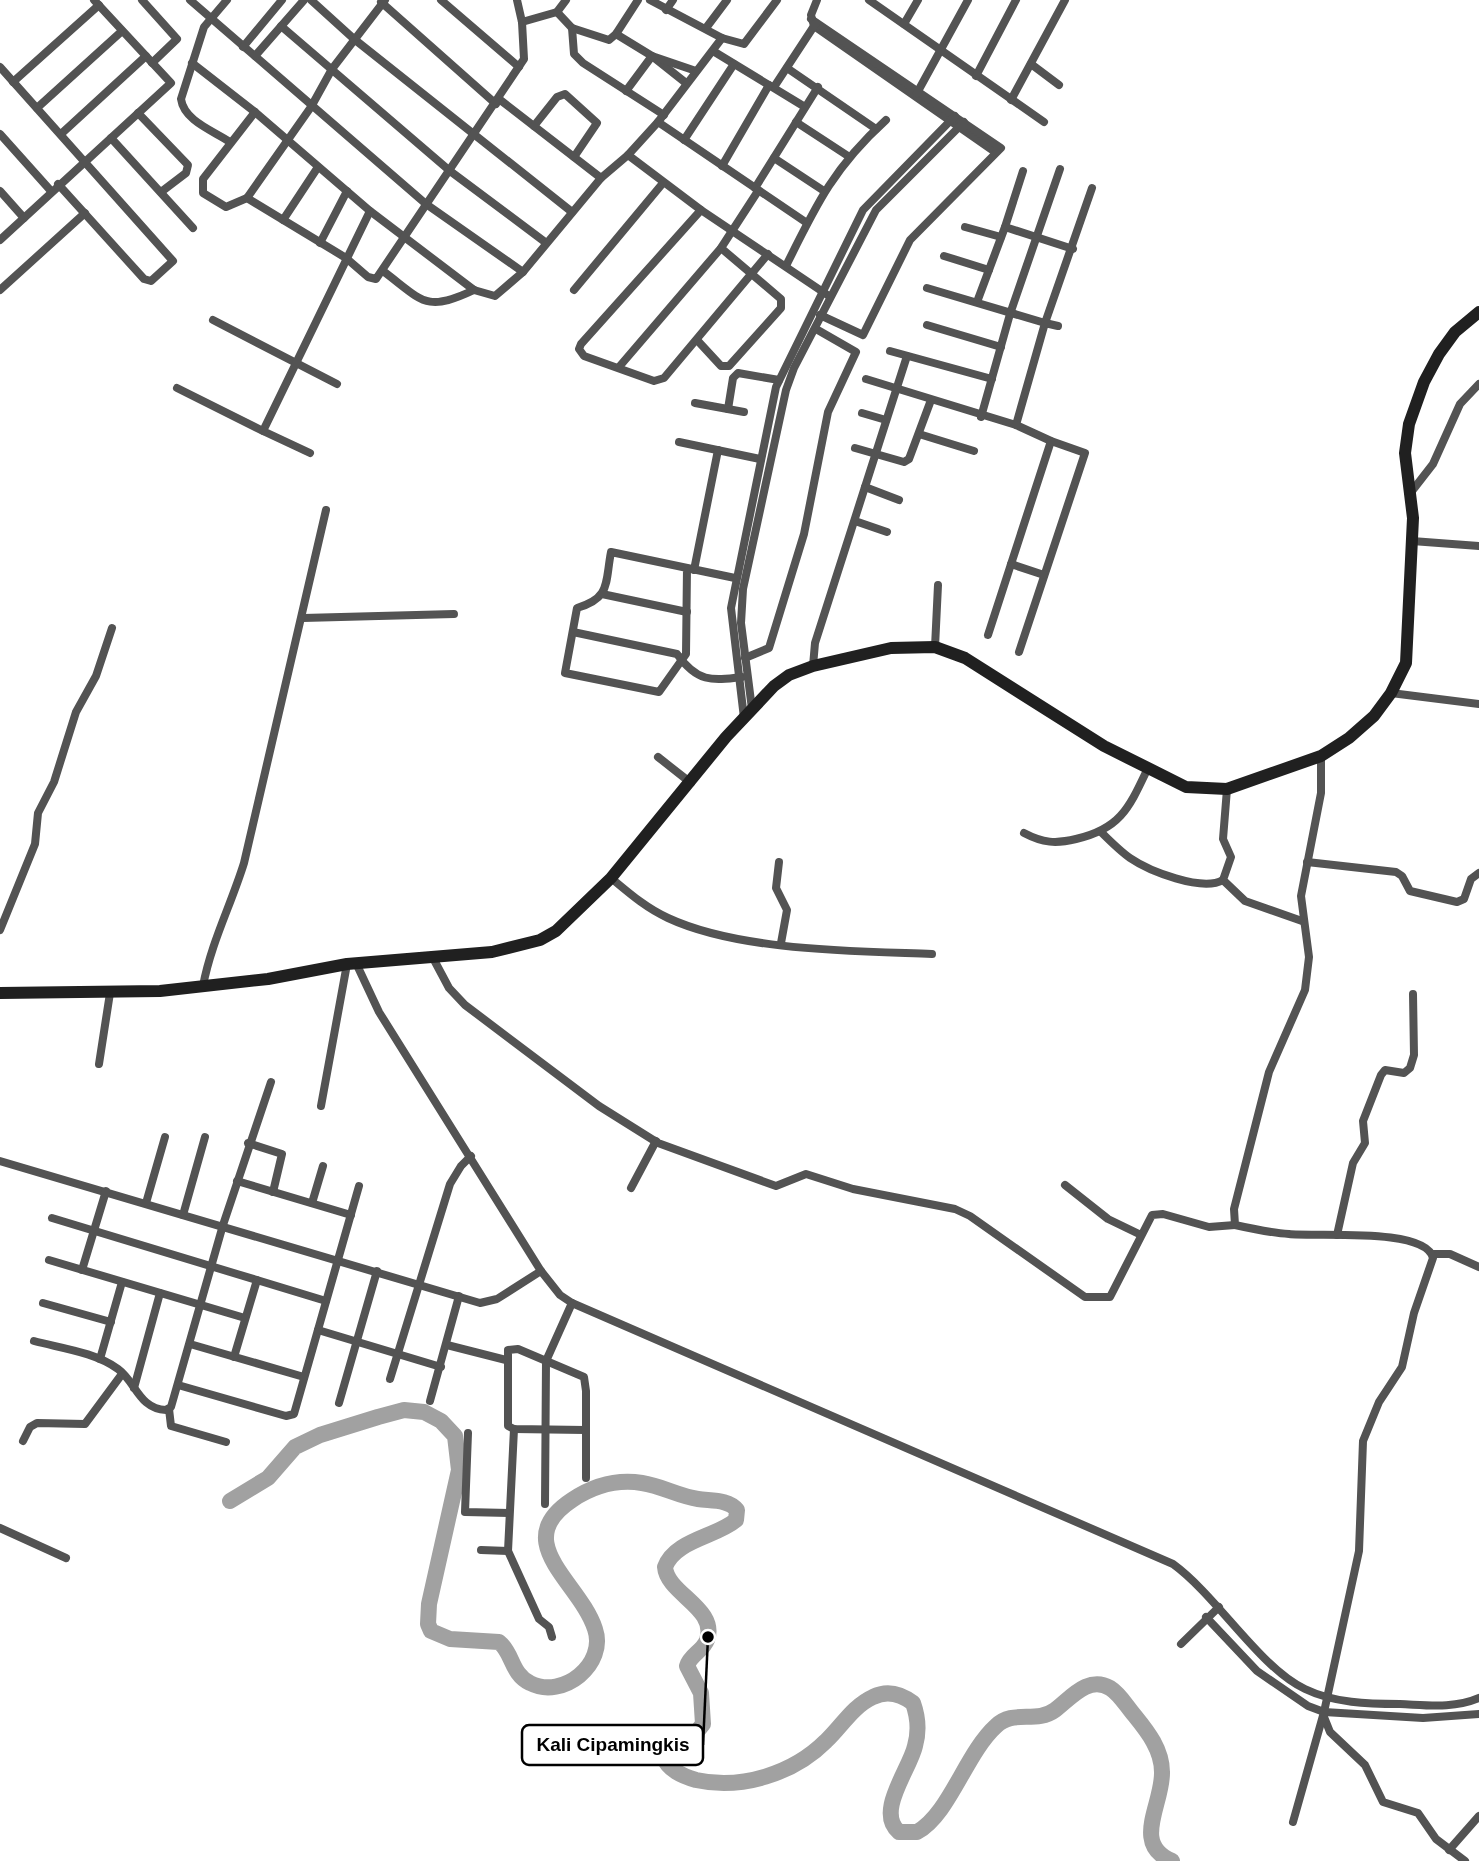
<svg xmlns="http://www.w3.org/2000/svg" width="1479" height="1861" font-family="Helvetica,sans-serif">
<style>
.lines{fill:none;stroke-linecap:round;stroke-linejoin:round}
.river{stroke:#a1a1a1;stroke-width:16}
.street{stroke:#535353;stroke-width:8}
.secondary{stroke:#202020;stroke-width:12}
.leader{fill:none;stroke:#000;stroke-width:2.5}
.callout-dot{fill:#000;stroke:#fff;stroke-width:2.5}
.callout{fill:#fff;stroke:#000;stroke-width:2.5}
.callout-label{font-size:19px;text-anchor:middle;font-weight:bold;fill:#000}
</style>
<rect width="100%" height="100%" fill="#fff"/>
<g class="lines">
<path class="river" d="M230 1501 268 1478 295 1447 320 1435 378 1417 404 1410 424 1412 441 1421 455 1436 459 1470 429 1604 428 1624 431 1631 450 1639 499 1642C513 1653 511 1674 530 1683 563 1700 607 1664 595 1629 580 1582 508 1542 572 1500 593 1486 617 1479 642 1483 662 1486 678 1496 698 1499 711 1501 728 1499 737 1510L736 1520C716 1537 675 1540 665 1567 667 1594 718 1608 707 1640 703 1651 690 1655 687 1666L701 1693 703 1724 695 1734 665 1746 663 1756C668 1770 682 1776 696 1780 741 1790 793 1774 826 1741 841 1727 853 1706 873 1697 887 1690 901 1694 913 1703 918 1717 919 1732 915 1746 910 1769 875 1812 899 1832H917C949 1815 966 1753 996 1726 1013 1709 1036 1724 1055 1710 1070 1699 1088 1675 1110 1688 1120 1694 1127 1707 1135 1716 1148 1732 1162 1750 1162 1772 1163 1804 1131 1844 1172 1861"/>
<g class="street">
<path d="M142 0 177 39 152 63"/>
<path d="M190 0 426 204 523 272"/>
<path d="M227 0 204 27 181 99C184 121 214 131 230 142"/>
<path d="M311 0 354 39 572 212"/>
<path d="M441 0 519 67"/>
<path d="M650 0 722 38 744 44 777 0"/>
<path d="M817 0 811 15 814 26 995 152"/>
<path d="M869 0 1044 122"/>
<path d="M381 2 496 104"/>
<path d="M666 10 673 0"/>
<path d="M557 12 572 28 609 40 616 34 638 0"/>
<path d="M811 19 1001 148 910 240 863 335 820 315"/>
<path d="M522 22 557 12 566 0"/>
<path d="M904 24 918 0"/>
<path d="M281 26 450 171 545 242"/>
<path d="M572 28 574 54 583 63 664 115"/>
<path d="M706 28 727 0"/>
<path d="M616 34 652 56 686 83"/>
<path d="M243 47 282 0"/>
<path d="M713 51 805 107"/>
<path d="M255 56 304 0"/>
<path d="M192 63 255 112 370 211 474 290 495 296 523 272 601 178 628 155 658 122 722 38"/>
<path d="M1031 64 1059 85"/>
<path d="M0 67 173 261 151 281 144 279 58 184"/>
<path d="M787 68 876 129"/>
<path d="M976 76 1016 0"/>
<path d="M13 82 99 5"/>
<path d="M774 87 816 23"/>
<path d="M626 91 652 56 696 71"/>
<path d="M917 93 968 0"/>
<path d="M499 99 601 178"/>
<path d="M1011 100 1065 0"/>
<path d="M37 108 122 31"/>
<path d="M255 112 203 179V193L226 207 247 198 346 258 368 277 376 279 524 59 522 22 517 0"/>
<path d="M138 113 188 165 186 173 161 192"/>
<path d="M658 122 807 223"/>
<path d="M796 122 848 156"/>
<path d="M534 126 557 97 565 94 597 123 574 157"/>
<path d="M0 134 51 191"/>
<path d="M61 134 146 56"/>
<path d="M111 138 193 228"/>
<path d="M684 140 734 64"/>
<path d="M628 155 701 210 829 296"/>
<path d="M774 158 824 191"/>
<path d="M722 166 769 85"/>
<path d="M755 188 818 87"/>
<path d="M0 191 24 218"/>
<path d="M247 198 311 107 332 69 385 0"/>
<path d="M701 210 581 344 579 349 584 356 654 381 664 378 768 254"/>
<path d="M283 220 318 167"/>
<path d="M965 227 1001 237"/>
<path d="M1005 227 1023 171"/>
<path d="M0 240 171 83 94 0"/>
<path d="M320 243 347 191"/>
<path d="M944 256 989 270"/>
<path d="M786 266C816 205 834 167 886 120"/>
<path d="M383 271C423 301 425 313 474 290"/>
<path d="M927 288 1045 323 1092 188"/>
<path d="M0 290 85 213"/>
<path d="M574 290 663 183"/>
<path d="M977 302 1005 227 1073 249"/>
<path d="M213 320 337 384"/>
<path d="M927 325 1001 347"/>
<path d="M697 340 721 366H729L781 308V299L721 248"/>
<path d="M890 351 992 379"/>
<path d="M619 367 721 248 758 191"/>
<path d="M866 379 1016 425 1045 323 1058 326"/>
<path d="M177 388 263 431 370 211"/>
<path d="M695 403 744 412"/>
<path d="M728 409 733 378 738 373 779 380"/>
<path d="M862 413 886 420"/>
<path d="M981 417 1010 314 1060 169"/>
<path d="M1016 425 1051 441 1085 453 1019 652"/>
<path d="M263 431 310 453"/>
<path d="M919 434 974 451"/>
<path d="M679 442 760 459"/>
<path d="M855 448 904 462 909 459 931 400"/>
<path d="M865 487 899 500"/>
<path d="M1412 491 1433 464 1460 404 1479 384"/>
<path d="M855 521 887 532"/>
<path d="M1412 541 1479 546"/>
<path d="M1011 564 1044 575"/>
<path d="M687 568 686 654 659 692 565 673 577 608C611 598 605 583 611 552L735 578"/>
<path d="M694 570 718 450"/>
<path d="M602 594 687 612"/>
<path d="M303 618 454 614"/>
<path d="M573 632 677 654C697 682 711 681 742 677"/>
<path d="M988 635 1051 441"/>
<path d="M935 647 938 585"/>
<path d="M745 658 769 648 804 534 828 412 856 352 816 329"/>
<path d="M813 666 815 643 907 356"/>
<path d="M1391 693 1479 704"/>
<path d="M752 709 741 623 743 589 786 390 794 368 876 210 964 122"/>
<path d="M744 718 731 608 776 387 863 210 955 116"/>
<path d="M658 757 691 783"/>
<path d="M1227 789 1223 839 1231 857 1223 880 1245 901 1302 921"/>
<path d="M1101 832C1110 841 1120 851 1130 858 1149 871 1202 892 1223 880"/>
<path d="M1024 833C1043 843 1056 844 1076 839 1120 829 1129 808 1147 770"/>
<path d="M779 862 776 888 787 910 781 943"/>
<path d="M1307 862 1396 872 1402 876 1410 891 1457 902 1464 899 1471 879 1479 873"/>
<path d="M611 878C629 893 646 908 668 918 739 951 854 951 932 954"/>
<path d="M0 930 35 844 38 813 54 782 76 712 96 676 112 628"/>
<path d="M433 958 449 988 465 1005 599 1106 658 1143 776 1186 806 1174 853 1189 955 1209 970 1216 1085 1297H1110L1152 1215 1163 1214 1209 1227 1235 1225"/>
<path d="M356 963 379 1012 541 1271 560 1295 572 1303 1173 1564C1217 1596 1260 1668 1305 1689 1334 1703 1368 1704 1400 1704 1426 1705 1454 1709 1479 1698"/>
<path d="M203 986C211 943 231 905 244 863L326 510"/>
<path d="M99 1064 110 993"/>
<path d="M321 1106 347 964"/>
<path d="M248 1143 282 1154 273 1192"/>
<path d="M0 1161 480 1303 497 1299 541 1271"/>
<path d="M237 1181 351 1215"/>
<path d="M1065 1185 1108 1219 1139 1234"/>
<path d="M631 1188 656 1141"/>
<path d="M146 1203 165 1137"/>
<path d="M312 1203 323 1166"/>
<path d="M183 1215 205 1137"/>
<path d="M52 1218 326 1301"/>
<path d="M1337 1235 1353 1163 1365 1143 1363 1121 1381 1075 1385 1070 1404 1073 1410 1068 1414 1055 1413 994"/>
<path d="M1433 1254H1450L1479 1267"/>
<path d="M49 1260 245 1318"/>
<path d="M82 1270 106 1191"/>
<path d="M43 1303 111 1322"/>
<path d="M318 1330 441 1367"/>
<path d="M34 1341C60 1348 95 1352 118 1369 136 1382 139 1409 166 1410L171 1407 223 1225 271 1082"/>
<path d="M190 1344 304 1377"/>
<path d="M447 1345 506 1360"/>
<path d="M234 1357 257 1280"/>
<path d="M100 1359 122 1282"/>
<path d="M390 1379 450 1184 461 1166 471 1156"/>
<path d="M178 1385 286 1416 294 1414 359 1186"/>
<path d="M134 1388 160 1293"/>
<path d="M430 1401 459 1296"/>
<path d="M339 1403 377 1271"/>
<path d="M169 1409 171 1426 226 1442"/>
<path d="M514 1429 508 1551 539 1619 549 1627 552 1637"/>
<path d="M585 1430 514 1429 508 1426V1350L518 1349 584 1377 586 1391V1478"/>
<path d="M468 1433 465 1512 509 1513"/>
<path d="M23 1441 30 1427 37 1423 85 1424 122 1374"/>
<path d="M545 1504 546 1361 572 1303"/>
<path d="M0 1528 66 1558"/>
<path d="M481 1550 508 1551"/>
<path d="M1206 1617 1257 1671 1308 1706 1324 1712 1423 1718 1479 1714"/>
<path d="M1181 1644 1219 1607"/>
<path d="M1324 1717 1330 1732 1365 1765 1383 1802 1418 1813 1436 1839 1465 1861"/>
<path d="M1293 1822 1324 1712 1359 1551 1363 1441 1379 1402 1402 1367 1414 1313 1433 1258C1426 1227 1316 1237 1289 1234 1271 1233 1253 1229 1235 1225L1234 1209 1269 1072 1305 990 1309 957 1301 896 1321 793V756"/>
<path d="M1449 1850 1479 1816"/>
</g>
<path class="secondary" d="M0 993 160 991 268 979 347 964 492 952 540 940 556 931 611 878 726 737 774 686 789 675 813 666 891 648 935 647 965 658 1104 746 1186 787 1227 789 1321 756 1349 738 1374 716 1391 693 1406 663 1413 518 1405 453 1409 424 1424 382 1439 354 1455 332 1479 312"/>
</g>
<path class="leader" d="M708 1637L703 1745"/>
<circle class="callout-dot" cx="708" cy="1637" r="7"/>
<rect class="callout" x="522" y="1725" width="181" height="40" rx="7"/>
<g class="callout-label">
<text x="613" y="1751">Kali Cipamingkis</text>
</g>
</svg>
